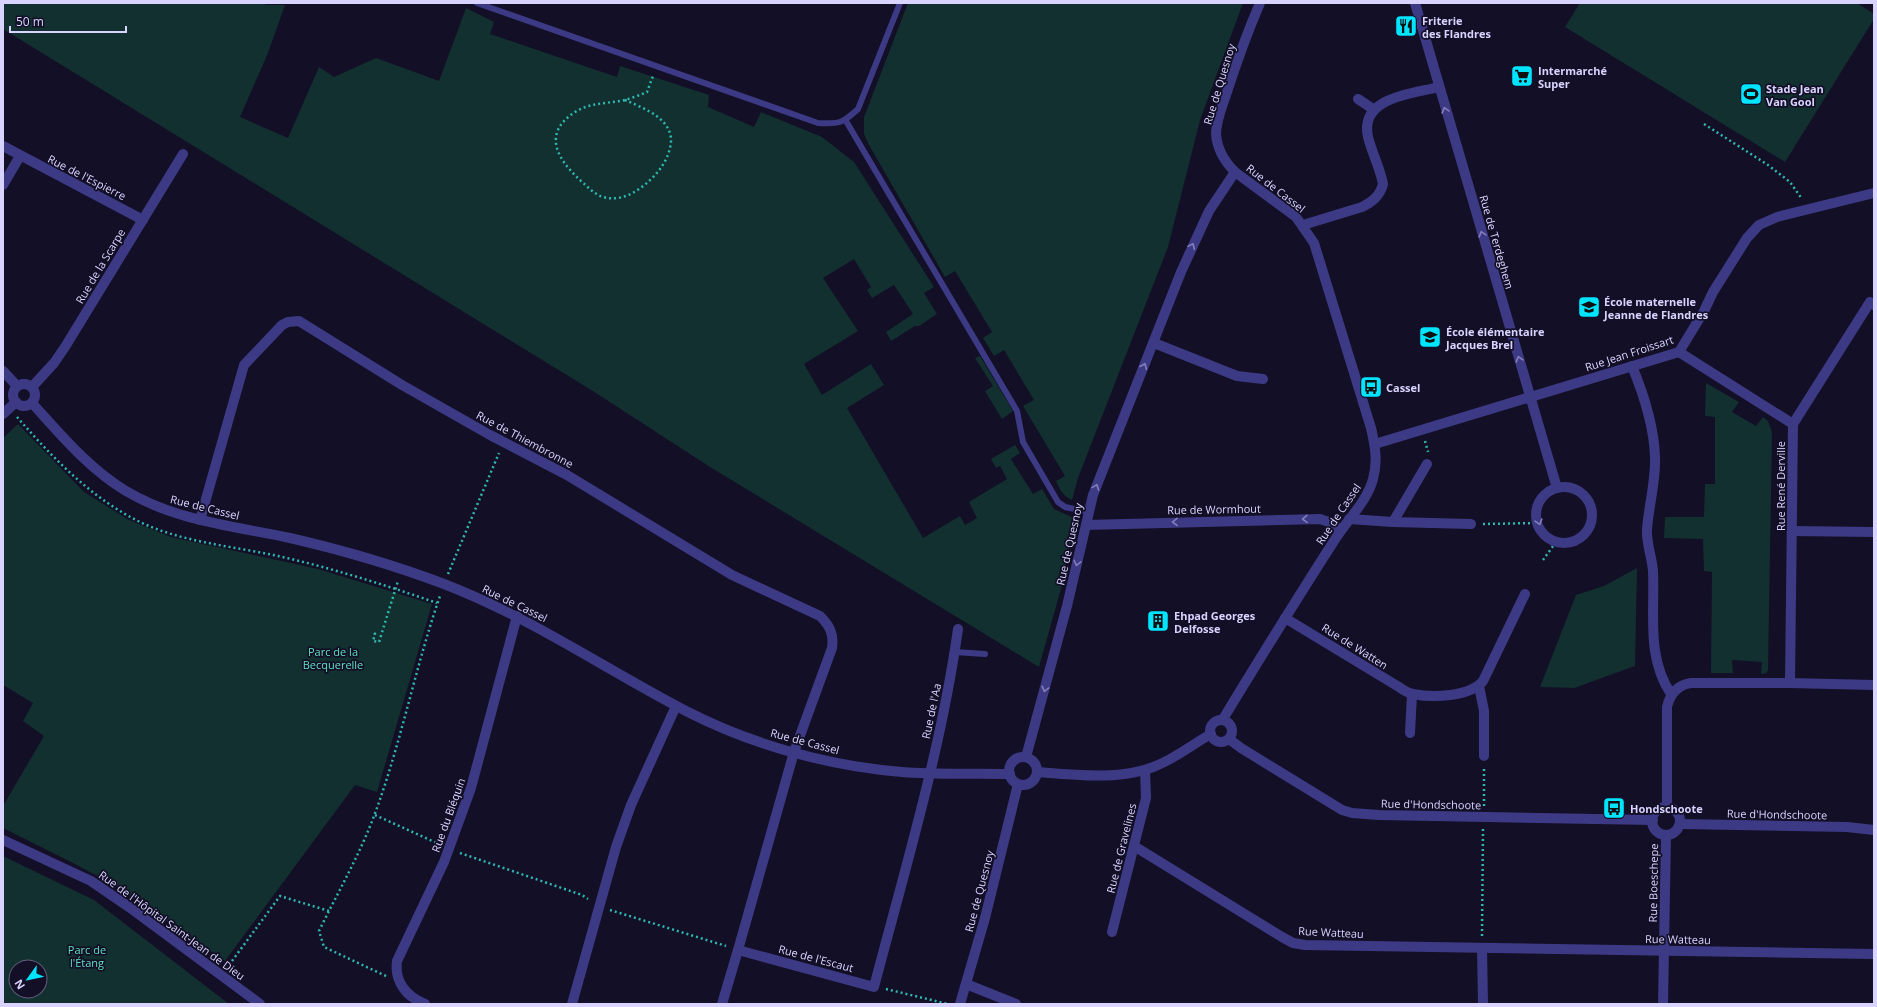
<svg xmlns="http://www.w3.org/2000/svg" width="1877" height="1007" font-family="'Open Sans',sans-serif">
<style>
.green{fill:#12302f;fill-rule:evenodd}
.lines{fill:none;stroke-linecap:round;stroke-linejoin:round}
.path{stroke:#2fb8b0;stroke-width:2.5;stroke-dasharray:2 3;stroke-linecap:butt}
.service{stroke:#3d3a85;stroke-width:6}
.minor{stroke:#3d3a85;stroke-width:10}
.oneway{stroke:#837fbc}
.labels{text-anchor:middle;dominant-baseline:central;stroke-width:3.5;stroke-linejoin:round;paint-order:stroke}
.poi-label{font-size:11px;font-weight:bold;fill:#d9d4ff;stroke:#130f26;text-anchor:start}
.street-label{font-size:11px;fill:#d9d4ff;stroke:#130f26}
.park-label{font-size:11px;fill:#5fe0c0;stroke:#130f26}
</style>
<rect width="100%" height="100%" fill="#130f26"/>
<g class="green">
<path d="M3 3H266L265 5H285L268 53 240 117 288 138 319 67 334 77 376 58 439 81 466 8 494 22 490 34 617 77 620 66 709 95 708 107 754 127 761 112 822 137 854 162 934 287 924 293 937 314 919 326H915L891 341 886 332 913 314 894 285 872 298 867 290 871 287 854 259 823 278 858 331 804 364 822 395 871 364 884 385 847 408 923 538 960 516 965 525 977 518 969 502 1007 479 1000 466 996 468 991 459 1015 445 1020 453 1011 459 1033 494 1042 489 1054 509 1074 518 1066 571 1039 667 710 467 596 393 3 29Z"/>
<path d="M908 3H1243L1200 120 1168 247 1078 478 1072 500C1063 496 1060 490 1056 481L1065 476 1023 406 1034 400 1004 350 994 356 983 338 992 332 955 271 945 277 869 145 864 134V117Z"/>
<path d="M1580 3H1857L1874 14V19L1785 162 1565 27Z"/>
<path d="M980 356 1013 411 1002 419 985 391 993 386 975 358Z"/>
<path d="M1706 383 1739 402 1732 412 1756 426 1763 417 1768 421 1772 432 1768 670 1766 673 1761 674 1762 662 1732 660 1733 673H1711L1712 572 1704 571 1703 539 1664 538 1665 517H1704L1705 484H1715V417L1705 416Z"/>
<path d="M18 424 84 492 129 520 171 537 318 569 432 604 377 792 355 785 225 961 109 882 67 860 3 828V806L44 736 23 721 33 703 3 685V438Z"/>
<path d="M1637 568 1635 666 1574 688 1540 687 1576 595 1604 586Z"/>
<path d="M3 856 94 900 229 1004H3ZM16 967H40V991H16Z"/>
</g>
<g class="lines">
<g class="path">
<path d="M625 100C645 109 677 120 670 148 667 161 659 172 649 181 637 192 621 202 603 197 594 194 588 187 581 181 558 160 541 134 575 112 591 102 607 104 625 100 632 98 640 95 647 92L653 76"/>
<path d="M1704 124 1768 165 1790 182 1802 199"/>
<path d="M17 417C52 457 90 497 138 521 180 542 232 546 278 556 332 568 385 585 437 603"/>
<path d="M1425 441 1428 452"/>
<path d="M1483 524 1538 523"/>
<path d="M1543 560 1556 542"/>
<path d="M448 574 499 453"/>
<path d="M374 633 375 634 373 641 379 642 398 581"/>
<path d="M1484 806V767"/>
<path d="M375 815 439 844"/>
<path d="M460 853 582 895 588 899"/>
<path d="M610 910 726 946"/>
<path d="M1482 936 1483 829"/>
<path d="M229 965 280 896 329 911"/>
<path d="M386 976 324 947 319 931C338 892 359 856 374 816 401 744 415 668 440 596"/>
<path d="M886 989 948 1004"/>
</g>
<g class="service">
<path d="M477 3 818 123C839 124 842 124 858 109L900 3"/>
<path d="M846 121 1017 411 1023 442 1058 502 1065 507 1089 512"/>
<path d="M955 652 985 654"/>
</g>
<g class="minor">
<path d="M1415 3 1557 488"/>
<path d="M1358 99 1373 109"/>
<path d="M3 146 143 220"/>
<path d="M3 185 20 156"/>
<path d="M1303 225 1362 207C1372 202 1380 196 1383 184 1380 168 1372 153 1368 137 1359 97 1412 94 1439 87"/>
<path d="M1154 343 1237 376 1263 379"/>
<path d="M1632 366C1644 395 1654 425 1655 457 1656 481 1649 504 1647 529 1646 543 1652 557 1653 571 1655 613 1646 657 1671 694"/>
<path d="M3 371 17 386"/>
<circle cx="24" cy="395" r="11"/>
<path d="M32 387 54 363 65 347 183 154"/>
<path d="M32 403C60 434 89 469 126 491 176 521 234 526 290 538 342 550 394 565 444 584 530 617 605 669 686 711 752 745 829 766 902 772 938 775 974 773 1010 774"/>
<path d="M3 414 16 402"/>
<path d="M1793 424 1870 302 1874 305"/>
<path d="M1375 444 1679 352 1704 311 1713 292 1747 238 1759 225 1777 217 1874 193"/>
<circle cx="1564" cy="515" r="28"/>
<path d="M1349 519 1393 522 1471 524"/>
<path d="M200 520 244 365 282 325 288 322 299 321 402 385 490 435 567 475 732 575 820 616C830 626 834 634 832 648L794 752 738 950 874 987C905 869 941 750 958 629"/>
<path d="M1393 522 1427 464"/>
<path d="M1086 525 1320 519 1329 522 1341 530"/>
<path d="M1792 531 1874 532"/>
<path d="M1285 618 1399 687C1403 690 1408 693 1413 694 1432 698 1470 697 1483 681L1525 594"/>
<path d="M1790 683 1874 685"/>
<path d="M1479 686 1484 711V756"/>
<path d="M1223 719C1259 660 1296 600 1334 541 1346 521 1367 502 1373 479 1378 462 1375 445 1371 428L1314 243 1296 217 1235 172C1225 162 1217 148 1216 134 1216 121 1222 107 1226 95 1236 64 1247 33 1260 3"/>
<circle cx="1221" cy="731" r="11"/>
<path d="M1410 733 1412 694"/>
<path d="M1229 739 1241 748 1342 810 1352 813 1379 815 1653 820"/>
<path d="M1026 757 1067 606 1093 495 1181 272 1209 211 1235 172"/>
<circle cx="1023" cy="771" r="14"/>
<path d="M1037 772C1074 775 1124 781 1158 765 1177 757 1193 744 1211 734"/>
<circle cx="1666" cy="821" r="14"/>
<path d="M1667 808V707C1670 694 1677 685 1691 683H1790L1793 424 1679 352"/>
<path d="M1680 824 1847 827 1874 830"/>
<path d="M3 840 91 881 129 907 260 1004"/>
<path d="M1134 846 1282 937 1293 943 1305 945 1874 954"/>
<path d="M1112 932 1146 798 1145 770"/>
<path d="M1482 948 1483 1004"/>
<path d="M966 984 1016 1004"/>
<path d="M425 1004C407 997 394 982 397 961L444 862 471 788 517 616"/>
<path d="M572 1004 616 847 631 805 676 706"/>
<path d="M722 1004 738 950"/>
<path d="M960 1004 985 918 1018 784"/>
<path d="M1663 1004 1666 835"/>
</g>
</g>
<defs><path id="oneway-chevron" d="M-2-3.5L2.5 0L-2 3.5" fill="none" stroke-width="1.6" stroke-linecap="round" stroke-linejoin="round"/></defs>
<g class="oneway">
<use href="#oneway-chevron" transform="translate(1445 110) rotate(-106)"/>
<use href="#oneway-chevron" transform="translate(1482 234) rotate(-106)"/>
<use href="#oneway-chevron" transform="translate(1192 246) rotate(-66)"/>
<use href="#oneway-chevron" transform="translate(1519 359) rotate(-106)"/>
<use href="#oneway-chevron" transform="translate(1144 366) rotate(-67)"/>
<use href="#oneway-chevron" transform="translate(1096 487) rotate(-70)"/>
<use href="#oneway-chevron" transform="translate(1305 519) rotate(179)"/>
<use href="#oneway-chevron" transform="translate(1175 522) rotate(179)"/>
<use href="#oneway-chevron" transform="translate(1539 522) rotate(74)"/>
<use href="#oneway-chevron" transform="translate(1077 563) rotate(103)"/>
<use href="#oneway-chevron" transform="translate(1045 689) rotate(105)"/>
</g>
<defs>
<g id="restaurant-square" transform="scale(1.15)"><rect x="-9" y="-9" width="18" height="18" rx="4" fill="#00e5ff" stroke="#130f26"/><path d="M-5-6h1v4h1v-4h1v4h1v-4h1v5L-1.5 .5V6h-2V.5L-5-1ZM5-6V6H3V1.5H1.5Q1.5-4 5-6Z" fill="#111"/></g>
<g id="supermarket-square" transform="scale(1.15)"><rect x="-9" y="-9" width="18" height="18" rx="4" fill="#00e5ff" stroke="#130f26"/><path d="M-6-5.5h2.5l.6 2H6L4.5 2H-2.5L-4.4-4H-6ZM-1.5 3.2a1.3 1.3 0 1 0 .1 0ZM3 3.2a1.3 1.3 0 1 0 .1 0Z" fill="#111"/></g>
<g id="stadium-square" transform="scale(1.15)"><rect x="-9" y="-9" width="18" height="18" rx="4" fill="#00e5ff" stroke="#130f26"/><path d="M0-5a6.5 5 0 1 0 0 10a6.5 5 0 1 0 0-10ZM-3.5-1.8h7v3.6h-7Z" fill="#111"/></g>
<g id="school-square" transform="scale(1.15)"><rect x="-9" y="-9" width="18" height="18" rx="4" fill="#00e5ff" stroke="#130f26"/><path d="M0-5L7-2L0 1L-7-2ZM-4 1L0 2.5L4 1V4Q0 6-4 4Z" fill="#111"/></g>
<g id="bus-square" transform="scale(1.15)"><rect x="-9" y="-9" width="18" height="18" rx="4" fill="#00e5ff" stroke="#130f26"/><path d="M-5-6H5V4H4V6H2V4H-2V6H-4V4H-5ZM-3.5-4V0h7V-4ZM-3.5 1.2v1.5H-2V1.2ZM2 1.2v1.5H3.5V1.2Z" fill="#111"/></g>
<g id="building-square" transform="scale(1.15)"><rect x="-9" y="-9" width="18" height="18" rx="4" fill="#00e5ff" stroke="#130f26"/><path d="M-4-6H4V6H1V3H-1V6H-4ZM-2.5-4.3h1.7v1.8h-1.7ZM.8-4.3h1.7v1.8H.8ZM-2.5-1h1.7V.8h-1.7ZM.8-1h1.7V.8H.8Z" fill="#111"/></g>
</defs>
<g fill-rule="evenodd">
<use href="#restaurant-square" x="1406" y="26"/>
<use href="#supermarket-square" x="1522" y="76"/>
<use href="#stadium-square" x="1751" y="94"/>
<use href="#school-square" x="1589" y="307"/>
<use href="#school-square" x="1430" y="337"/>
<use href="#bus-square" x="1371" y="387"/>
<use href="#building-square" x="1158" y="621"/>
<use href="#bus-square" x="1614" y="808"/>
</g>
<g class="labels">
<g class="poi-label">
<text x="1422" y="20">Friterie<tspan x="1422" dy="13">des Flandres</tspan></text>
<text x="1538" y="70">Intermarché<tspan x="1538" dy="13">Super</tspan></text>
<text x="1766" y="88">Stade Jean<tspan x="1766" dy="13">Van Gool</tspan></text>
<text x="1604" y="301">École maternelle<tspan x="1604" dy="13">Jeanne de Flandres</tspan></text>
<text x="1446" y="331">École élémentaire<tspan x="1446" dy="13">Jacques Brel</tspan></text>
<text x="1386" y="387">Cassel</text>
<text x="1174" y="615">Ehpad Georges<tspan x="1174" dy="13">Delfosse</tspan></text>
<text x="1630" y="808">Hondschoote</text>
</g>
<g class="street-label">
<text transform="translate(1219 84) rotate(-73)">Rue de Quesnoy</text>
<text transform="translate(87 177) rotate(27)">Rue de l'Espierre</text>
<text transform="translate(1276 188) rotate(38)">Rue de Cassel</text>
<text transform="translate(1497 242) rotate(74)">Rue de Terdeghem</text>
<text transform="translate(100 266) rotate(-59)">Rue de la Scarpe</text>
<text transform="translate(1629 353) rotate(-18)">Rue Jean Froissart</text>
<text transform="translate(525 439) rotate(28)">Rue de Thiembronne</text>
<text transform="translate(1780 486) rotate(-90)">Rue René Derville</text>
<text transform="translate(205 507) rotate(14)">Rue de Cassel</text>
<text transform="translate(1214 509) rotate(-1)">Rue de Wormhout</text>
<text transform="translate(1338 514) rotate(-56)">Rue de Cassel</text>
<text transform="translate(1069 544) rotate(-77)">Rue de Quesnoy</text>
<text transform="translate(515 603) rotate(26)">Rue de Cassel</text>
<text transform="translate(1355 646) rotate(32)">Rue de Watten</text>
<text transform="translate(931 711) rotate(-78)">Rue de l'Aa</text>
<text transform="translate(805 741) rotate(15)">Rue de Cassel</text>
<text transform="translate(1431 804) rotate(1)">Rue d'Hondschoote</text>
<text transform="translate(1777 814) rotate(1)">Rue d'Hondschoote</text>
<text transform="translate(448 815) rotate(-70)">Rue du Bléquin</text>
<text transform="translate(1121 848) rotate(-76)">Rue de Gravelines</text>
<text transform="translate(1653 883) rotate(-89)">Rue Boeschepe</text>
<text transform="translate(979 891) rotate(-75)">Rue de Quesnoy</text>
<text transform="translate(172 925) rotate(36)">Rue de l'Hôpital Saint-Jean de Dieu</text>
<text transform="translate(1331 932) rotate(3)">Rue Watteau</text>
<text transform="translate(1678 939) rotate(1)">Rue Watteau</text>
<text transform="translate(816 958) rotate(15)">Rue de l'Escaut</text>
</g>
<g class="park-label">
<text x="333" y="651">Parc de la<tspan x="333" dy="13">Becquerelle</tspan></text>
<text x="87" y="949">Parc de<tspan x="87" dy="13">l'Étang</tspan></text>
</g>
</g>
<rect width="1877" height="1007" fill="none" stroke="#d9d4ff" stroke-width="8"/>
<g transform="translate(28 979) rotate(237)"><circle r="19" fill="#130f26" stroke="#625e7d"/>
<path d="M0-3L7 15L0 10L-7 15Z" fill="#00e5ff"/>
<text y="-6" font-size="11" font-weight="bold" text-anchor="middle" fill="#d9d4ff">N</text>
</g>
<path d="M10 26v6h116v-6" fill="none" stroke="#d9d4ff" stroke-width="2"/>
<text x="16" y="26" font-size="12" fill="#d9d4ff" stroke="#130f26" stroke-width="3" paint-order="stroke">50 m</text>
</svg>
